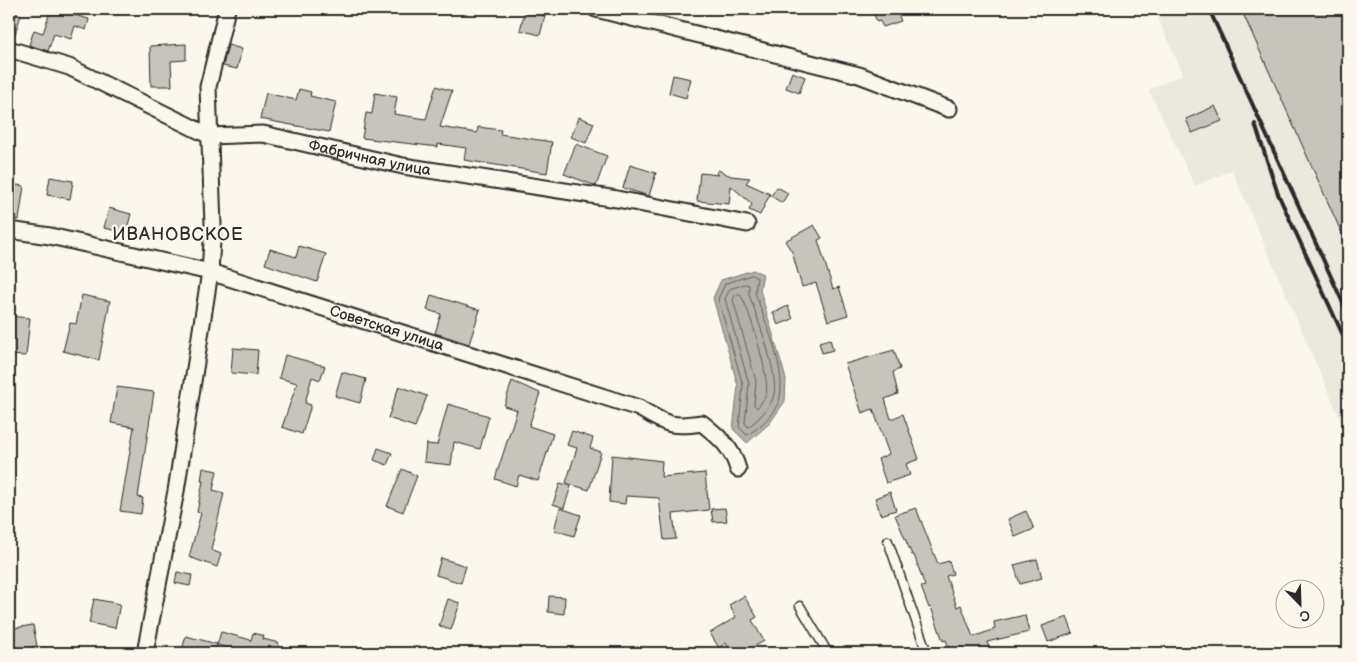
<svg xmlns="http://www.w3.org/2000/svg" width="1357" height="662" font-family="'Balsamiq Sans',sans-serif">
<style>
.built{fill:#ebe8de}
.water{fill:#b1afa7;stroke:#7b7a75}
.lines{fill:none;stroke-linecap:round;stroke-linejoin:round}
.shore{stroke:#61605d;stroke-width:1}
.building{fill:#c7c4bc;stroke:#2b2b2b}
.lane-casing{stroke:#2b2b2b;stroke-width:11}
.street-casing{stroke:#2b2b2b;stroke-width:19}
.lane{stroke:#fbf7ec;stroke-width:8}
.street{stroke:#fbf7ec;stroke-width:15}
.rail{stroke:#2b2b2b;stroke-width:4}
.labels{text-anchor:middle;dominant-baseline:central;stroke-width:4.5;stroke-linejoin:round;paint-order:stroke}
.street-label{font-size:15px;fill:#2b2b2b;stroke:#fbf7ec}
.quarter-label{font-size:18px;letter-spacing:1px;fill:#2b2b2b;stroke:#fbf7ec}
</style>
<rect width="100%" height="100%" fill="#fbf7ec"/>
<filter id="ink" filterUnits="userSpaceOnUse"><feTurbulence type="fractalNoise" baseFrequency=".02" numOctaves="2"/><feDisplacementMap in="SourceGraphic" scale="10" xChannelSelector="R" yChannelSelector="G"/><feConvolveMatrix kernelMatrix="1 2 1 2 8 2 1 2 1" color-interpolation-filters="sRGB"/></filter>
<g filter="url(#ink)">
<path class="built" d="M1154 9H1348V437L1232 170 1195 186 1149 90 1183 74Z"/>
<path class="water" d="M753 270 763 274 760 290 786 379 785 401 770 423 747 443 733 429 738 386 713 298 721 280Z"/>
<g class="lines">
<g class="shore">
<path d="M752 275 757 278 755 292C764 320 786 367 780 397 777 412 760 428 747 435L739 427 743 385 718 299 725 284Z"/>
<path d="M746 284 749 285V294C756 315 781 378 773 398 768 410 758 420 748 427L745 423 749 384 725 299 730 289Z"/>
<path d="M740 294C749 306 771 381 766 395 764 399 760 405 757 408L754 405 756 381 733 300 735 295Z"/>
</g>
</g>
<g class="building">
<path d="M51 9 89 19 86 30 75 26 71 39 54 34 48 51 29 45 34 30 43 33Z"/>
<path d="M872 9H896L901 21 883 27 880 21 877 22Z"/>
<path d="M1241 9H1348V247Z"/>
<path d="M9 11 21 15 13 40H9Z"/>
<path d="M525 11 545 16 540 35 520 30Z"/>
<path d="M186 44V60L171 61 172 86H151L150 46Z"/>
<path d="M228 45 242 49 237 69 223 66Z"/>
<path d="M792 72 805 77 799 93 786 88Z"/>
<path d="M673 75 691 79 686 98 669 93Z"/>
<path d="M436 86 452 91 440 127 477 133 478 127 501 130 500 134 552 142 547 173 464 160 466 148 438 144V147L362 138 366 113 372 114 375 93 397 97 394 114 426 119Z"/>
<path d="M299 89 311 92 310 96 336 102 329 132 260 119 266 93 296 100Z"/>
<path d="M1215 106 1222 121 1192 133 1186 119Z"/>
<path d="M579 117 594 123 586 143 571 137Z"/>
<path d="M576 144 607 156 596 186 564 174Z"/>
<path d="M630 165 656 173 649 196 623 188Z"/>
<path d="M718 170 731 176 750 178 746 183 770 194 760 215 749 210 752 204 731 186 729 204 697 201 700 173 719 175 716 173Z"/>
<path d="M50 177 73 181 70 199 47 195Z"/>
<path d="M9 184 24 186 19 220 9 218Z"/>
<path d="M777 187 788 193 782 203 771 196Z"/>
<path d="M109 208 131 214 126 233 104 228Z"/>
<path d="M814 225 822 238 818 240 833 289 839 287 848 315 828 321 816 283 802 287 792 252 785 241Z"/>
<path d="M299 246 326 254 317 282 265 264 270 249 296 257Z"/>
<path d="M82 295 110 301 99 360 63 351 70 323 76 324Z"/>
<path d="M431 295 480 310 469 344 435 333 441 314 427 310Z"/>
<path d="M788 306 793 319 778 325 773 313Z"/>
<path d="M9 316 30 318 26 356 9 355Z"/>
<path d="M830 339 833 350 822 353 819 342Z"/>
<path d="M233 348 258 350 256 375 231 373Z"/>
<path d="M894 350 900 369 893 372 898 394 885 399 891 419 903 414 919 459 906 464 910 475 886 483 878 459 889 454 873 409 862 413 845 364Z"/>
<path d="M285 355 325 366 320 380 312 377 305 403 311 405 302 434 282 427 297 383 279 378Z"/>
<path d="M342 372 366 379 360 403 335 396Z"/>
<path d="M512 381 540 393 529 426 553 434 538 481 519 475 516 486 495 479 517 410 504 406Z"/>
<path d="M399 386 427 396 415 427 388 418Z"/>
<path d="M117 387 154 392 138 497 143 498 141 514 120 511 134 427 111 423Z"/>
<path d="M448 404 489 416 480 449 454 442 451 465 424 462 426 444 437 445Z"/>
<path d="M572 431 593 438 590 448 601 452 589 490 566 483 577 448 567 445Z"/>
<path d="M378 448 392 453 387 465 374 460Z"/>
<path d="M612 455 662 461 661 477 705 473 709 510 673 514 676 539 664 540 659 498 626 496 625 504 609 502Z"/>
<path d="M203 468 217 471 213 490 224 493 211 550 221 554 217 567 189 557 201 513 197 512 203 481H201Z"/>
<path d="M402 469 417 476 403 512 387 506Z"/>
<path d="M560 483 571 486 564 508 553 504Z"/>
<path d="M890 492 896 510 881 515 875 498Z"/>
<path d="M560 508 581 515 574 536 554 530Z"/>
<path d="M725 508 727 521 713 522 711 509Z"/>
<path d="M916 508 938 564 949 561 953 574 946 576 957 607 961 605 973 637 995 629 994 622 1025 615 1029 632 987 642 991 653H951L946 640 943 641 931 607 929 608 921 587 925 586 914 555H912L895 515Z"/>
<path d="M1026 511 1034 529 1015 537 1008 519Z"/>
<path d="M441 558 466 566 461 583 436 575Z"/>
<path d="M1037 559 1042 578 1020 584 1014 565Z"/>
<path d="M177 572 192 575 190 586 175 583Z"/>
<path d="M549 596 565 597 564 614 548 612Z"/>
<path d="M744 596 757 617 752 620 764 641 743 653H732L726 643 719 648 710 633 736 617 729 605Z"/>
<path d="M94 599 120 604 115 628 89 623Z"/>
<path d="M448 599 460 603 451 630 439 626Z"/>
<path d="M1067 617 1073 633 1048 642 1042 626Z"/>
<path d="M33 625 37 646 13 650 9 629Z"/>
<path d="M221 632 251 640 253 633 264 636 263 639 279 643 276 653H246L217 645Z"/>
<path d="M186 636 217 644 214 653H181Z"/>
</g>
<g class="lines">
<g class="lane-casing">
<g id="lane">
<path d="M888 541 927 653"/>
<path d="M800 606 828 653"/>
</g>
</g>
<g class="street-casing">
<g id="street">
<path d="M596 9 859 75 949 109"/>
<path id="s1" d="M9 49 69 67 210 136 263 134 403 166 617 199 747 224"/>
<path id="s2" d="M9 230 50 236 210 272 639 408C666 424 670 428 702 423 719 437 732 447 738 469"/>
<path d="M145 653 176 491 210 272 213 226 208 87 227 9"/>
</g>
</g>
<use href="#lane" class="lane"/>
<use href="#street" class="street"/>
<g class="rail">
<path d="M1209 9 1348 314"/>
<path d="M1255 124 1278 194 1348 346"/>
</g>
</g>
</g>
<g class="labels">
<g class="street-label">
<text stroke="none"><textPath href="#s1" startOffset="382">Фабричная улица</textPath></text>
<text stroke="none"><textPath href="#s2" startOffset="391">Советская улица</textPath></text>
</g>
<g class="quarter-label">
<text x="178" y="234">ИВАНОВСКОЕ</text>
</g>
</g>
<rect width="1357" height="662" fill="none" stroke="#fbf7ec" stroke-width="30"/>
<rect x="15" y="15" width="1327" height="632" fill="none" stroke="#2b2b2b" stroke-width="2" filter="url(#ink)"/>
<g transform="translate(1300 604) rotate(157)"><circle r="24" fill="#fbf7ec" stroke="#a8a59f"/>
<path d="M0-4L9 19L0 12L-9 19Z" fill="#2b2b2b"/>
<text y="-8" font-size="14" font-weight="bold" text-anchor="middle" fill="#2b2b2b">С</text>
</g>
</svg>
